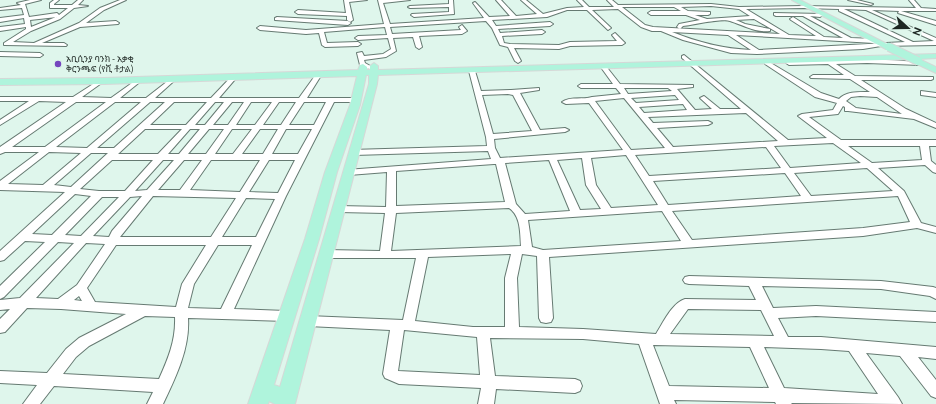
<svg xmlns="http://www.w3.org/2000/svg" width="936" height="404" font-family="Ubuntu,'Noto Sans Ethiopic',sans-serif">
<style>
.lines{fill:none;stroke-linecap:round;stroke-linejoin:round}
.minor-casing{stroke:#667a72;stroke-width:2}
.major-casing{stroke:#d6d8d7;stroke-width:2}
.minor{fill:#fff;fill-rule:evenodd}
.major{fill:#aff4dc;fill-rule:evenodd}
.major-bridge-far1-casing{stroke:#d6d8d7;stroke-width:8;stroke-linecap:butt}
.major-bridge-casing{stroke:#d6d8d7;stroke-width:10;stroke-linecap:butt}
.major-bridge-far1{stroke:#aff4dc;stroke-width:7}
.major-bridge{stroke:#aff4dc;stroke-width:8}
.poi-dot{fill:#7546be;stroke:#dff6ec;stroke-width:1.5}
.labels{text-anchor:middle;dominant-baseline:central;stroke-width:3;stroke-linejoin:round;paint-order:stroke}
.far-poi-label{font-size:9px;fill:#1e2723;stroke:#dff6ec;text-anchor:start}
</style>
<rect width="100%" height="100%" fill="#dff6ec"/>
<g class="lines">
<g class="minor-casing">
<g id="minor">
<path d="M30 0H41L25 4 29 17 57 13 59 15 68 8H50V3L54 0H59L54 4V5H72L78 0H83L78 5 88 6 74 8 60 19 31 31 13 42 34 43 79 23 100 8 120 0H126L104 10 86 23 116 21 119 23 118 24 80 27 42 43H64L67 45 66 46 4 45V43L26 29V27L0 31V27L25 24 24 18 0 22V18L24 15 22 8 0 10V8L21 5 17 3ZM57 17H56L31 27 30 20Z"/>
<path d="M344 0H367L349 2 353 20 350 22 347 20V16L298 14 295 12 298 10 346 13Z"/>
<path d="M378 0H410L383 3 390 24 484 18 473 3 475 2 489 17 510 16 496 0H501L516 16 537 14 521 0H526L543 14 567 8 584 7 577 0H582L589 7H614L607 0H612L618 5 711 4 739 7 803 6 916 8 909 0H914L921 8 936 9V11H901L936 21V25L898 13 899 11 872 10 936 38V45L881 46 863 49 757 54 731 53 683 40 661 31H652L641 27 618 9 592 10 610 27 611 28 608 30 587 10H567L547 17 492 20 496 26 550 22 553 24 550 26 498 29 500 33 542 30 545 32 542 34 502 36 504 43 510 44 559 45 570 42 617 41 612 35 615 33 625 43 622 45 570 46 559 49 514 48 521 61 518 63 515 61 508 47 500 45 492 28 486 21 390 27 392 34 461 30 459 27 462 25 467 31 462 34 419 36 422 47 419 49 416 47 413 37 393 38 396 51 386 57 364 60 365 63 372 67 369 69 360 65 357 53 362 52 364 56 383 54 391 49 388 38 358 40 355 38 358 36 387 35 385 27 324 32 327 43 358 42 361 44 358 46 325 47 322 45 319 33 306 34 260 30 257 28 260 26 306 30 384 24ZM711 6 739 9 750 16 707 19 695 15H708L710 14V12L688 11 681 7ZM622 7H674L681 11H651L648 13 651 15H686L700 20 679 24 677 27 680 29 683 26C693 25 722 18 730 21 743 25 756 33 770 31V29L745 24 736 20 754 19 780 34 653 27 645 25ZM803 8 839 9V11L905 42 759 50 736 35 874 43 877 41 874 39 851 38 810 16 820 17 823 15 822 14 774 13V15L776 16H803L843 38 824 37 793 17 790 19 791 20 816 36 789 35 746 9ZM844 9 866 10 934 41 913 42ZM672 32 728 35 751 50C724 49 697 42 672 32Z"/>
<path d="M449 0H453L454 14 414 17 411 15 412 14 449 12V7L410 8 408 7 410 6 449 4Z"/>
<path d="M848 0H857L873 4 871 5Z"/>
<path d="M277 17 348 21 351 23 348 25 275 20V18Z"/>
<path d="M0 52 40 53 43 55 40 57 0 56Z"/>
<path d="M684 55 788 140 827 138 798 116 802 114 833 110 837 103 815 97 765 64V62H769L821 93 839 99C846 91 860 92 870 92L850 79 811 78 810 77 813 75H844L828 64 789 65 786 63 789 61 867 59 922 62V64L920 65 867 63 836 64 855 76 933 77V79L931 80H861L906 109 936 123V128L914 119 848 111H845V107L843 106 838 114 809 117 841 140H936V146H929L931 161 936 165V173L933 172 925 165 878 168 904 191 921 223 936 227V233L917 228 863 236 549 257 553 318 551 322 546 323 541 322 539 318 537 256 522 254 517 278 519 327 583 329 656 334C663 323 672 303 685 299L756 300 749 286 689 284 685 283 683 280 685 277 689 276 881 281 933 287 936 288V299L930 296 881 289 762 286 773 308 816 306 936 312V322L816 316 778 318 788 337H821L936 347V359L918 357 936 380V398L931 396 900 356 866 353 898 397 902 404 791 403 792 404H776L775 402 674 400 676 404H660L639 344 583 339 490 338 495 376 575 379 580 381 582 386 580 391 575 393 496 389 494 404H478L481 388 399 384 385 378 383 374 390 330 308 326 303 325 301 321 303 317 308 316 403 320 416 258H326L322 257 320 254 322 251 326 250 380 251 385 213 339 212 334 209 339 206 386 207 387 172 349 175 344 172 346 170 491 159 488 151 354 155 350 152 351 150 487 146 486 137 469 71 472 69 475 71 481 91 511 90 539 88V90L520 93 540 130 565 128 569 130 565 132 494 139 495 148 500 158 623 150 589 103 566 104 562 102C570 96 584 100 592 97L621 94 616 88H581L578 86 581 84H613L600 66 603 64 605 65 620 84 693 85V87L677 89 695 110 712 109 700 98 704 96 720 109H741L682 58V56ZM624 88H668L672 91 628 94ZM508 94 513 95 532 131 493 134 482 95ZM675 95 679 100 636 103 631 98ZM860 96 877 97 902 114 856 108 846 101 851 97ZM624 98 665 148 631 150 595 101ZM683 104 687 110 644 113 639 107ZM746 113 778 141 673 147 657 128 708 125 712 123 708 121 653 123 648 117ZM833 143 861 163 790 168 774 146ZM848 146H920L922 160 872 163ZM766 147 781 168 649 176 635 155ZM626 155 658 205 611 208 596 185 591 158ZM582 158 586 185 601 209 580 210 557 160ZM549 160 570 211 525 214 516 204 505 163ZM494 164H496L505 202 396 206V171ZM867 168 893 191 811 196 794 173ZM785 173 801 196 668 205 653 181ZM898 196 910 222 863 228 692 240 672 211ZM509 208C521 216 520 233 521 246L391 251 396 213ZM662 211 681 241 543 250 532 247 528 220ZM511 254 505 278V327H473L415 321 428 257ZM688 309 761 310 774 336 670 334ZM404 330 477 337 480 375 398 371ZM653 345 750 347 769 388 669 386ZM764 347 821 349 849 351 878 394 784 388Z"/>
<path d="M319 72 322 74 307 98H356L360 100 356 102H334L286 196 234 309 286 311 291 312 292 316 291 320 286 321 188 318C190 348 176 377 163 404H147L153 392 54 386 40 404H23L37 385 0 383V371L47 373 66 349 79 338 126 314 61 309 27 308 5 332 0 333V319L10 309 0 310V300L20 298 74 243 58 242 4 297 0 299V286L45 242 25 241 4 260 0 261V251L65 192 0 190V181L39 152H5L0 154V147L66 102 39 101 0 125V120L29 101H0V97H73L101 79 104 81 103 82 82 97 111 98 139 78 141 79V81L120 98H146L173 77 175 78V80L155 98H211L232 76 234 75 237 77 219 98H299L317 73ZM76 102H106L45 147H12ZM115 102H141L87 148 56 147ZM150 102H165L114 148H97ZM174 102H207L186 125H150ZM215 102H224L205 125H195ZM232 102H244L228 125H213ZM251 102H272L255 125H236ZM279 102H296L281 125H263ZM304 102H326L314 125H289ZM145 129H182L158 154H118ZM190 129H200L179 154H168ZM209 129H224L206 154H188ZM232 129H252L233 154H215ZM260 129H278L263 154H242ZM286 129H312L298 154H272ZM49 152 81 153 43 185 8 184ZM91 153H108L71 187 54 185ZM112 160H153L125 191H99L80 189ZM163 160H174L147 190 135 191ZM184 160H202L180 190H158ZM211 160H260L240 192 190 190ZM269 160H295L278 193 249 192ZM75 194 91 196 52 235 32 234ZM142 196 112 231 109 237 93 236 130 197ZM153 196 236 198 211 237H120ZM102 197H119L81 236 65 235ZM246 198 275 199 256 237H222ZM86 243 105 244 77 285 58 299 36 298ZM116 245H206L182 284 176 307 95 302 87 288ZM218 245H252L221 309 188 308 194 284ZM79 296 82 301 74 300ZM145 316 175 317C176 340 168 359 159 379L63 374 76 357 89 346Z"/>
<path d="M921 91 936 93V97L921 95Z"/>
</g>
</g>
<g class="major-casing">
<g id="major">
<path d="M792 0H800L893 47 892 49H886Z"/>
<path d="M936 54V58L919 59 936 67V73L915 63 914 61 917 59 378 75 377 84 295 404H275L269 401 268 404H248L305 239 325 172 350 105 357 76 104 84 0 85V79L104 78 358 70 360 65 363 64 367 67V70H370V66L374 63 378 66V70ZM366 75H369V84L280 387 274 385 319 239 337 172 360 105Z"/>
</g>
</g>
<use href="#minor" class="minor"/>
<use href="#major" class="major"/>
<g class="major-bridge-far1-casing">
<path id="major-bridge-far1" d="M889 47 892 48"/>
</g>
<g class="major-bridge-casing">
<path id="major-bridge" d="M889 47 918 61"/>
</g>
<use href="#major-bridge-far1" class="major-bridge-far1"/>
<use href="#major-bridge" class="major-bridge"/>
</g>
<circle class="poi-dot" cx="58" cy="64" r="4"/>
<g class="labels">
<g class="far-poi-label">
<text x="66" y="59">አቢሲንያ ባንክ - አቃቂ<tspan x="66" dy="10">ቅርንጫፍ (የሺ ቶታል)</tspan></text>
</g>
</g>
<g transform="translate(908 28) rotate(111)" stroke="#dff6ec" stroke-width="3" paint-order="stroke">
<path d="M0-3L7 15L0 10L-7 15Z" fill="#1e2723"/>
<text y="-6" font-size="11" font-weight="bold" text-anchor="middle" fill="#1e2723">N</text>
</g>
</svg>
